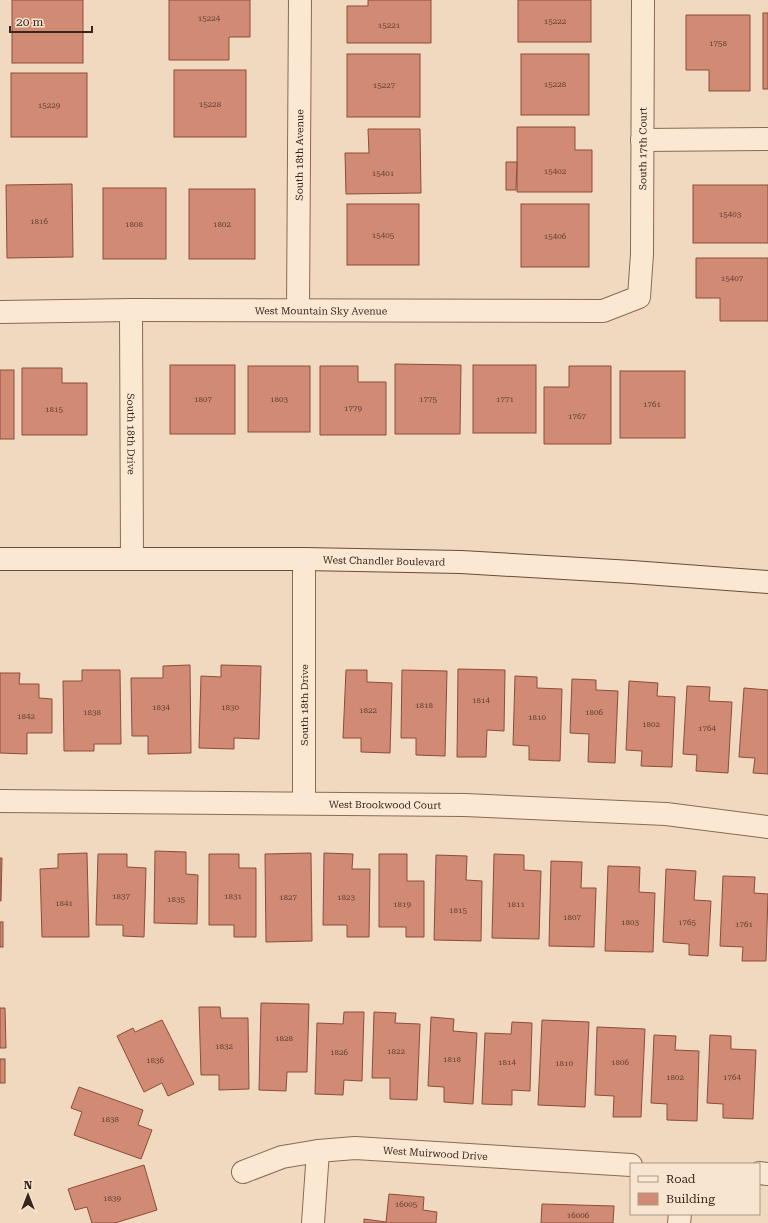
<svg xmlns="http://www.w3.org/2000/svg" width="768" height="1223" font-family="'Roboto Serif',serif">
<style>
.building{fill:#d18a73;stroke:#8b4d3b}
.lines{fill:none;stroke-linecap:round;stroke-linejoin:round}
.street-casing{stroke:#8a6956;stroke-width:24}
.secondary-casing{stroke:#6c4a3a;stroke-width:24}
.street{stroke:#fbe8d3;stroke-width:22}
.secondary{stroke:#fbe8d3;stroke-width:22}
.labels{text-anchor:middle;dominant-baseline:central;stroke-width:3.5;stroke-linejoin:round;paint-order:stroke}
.number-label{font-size:8px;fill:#5f3e32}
.street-label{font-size:10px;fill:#39251c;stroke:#f7e5cf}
</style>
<rect width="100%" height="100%" fill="#f0d9bf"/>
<g class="building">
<rect x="12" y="0" width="71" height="63"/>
<path d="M169 0H250V37H229V60H169Z"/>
<path d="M368 0H431V43H347V6H368Z"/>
<rect x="518" y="0" width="73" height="42"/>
<rect x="763" y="13" width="5" height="76"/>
<path d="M686 15H750V91H709V70H686Z"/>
<rect x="347" y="54" width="73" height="63"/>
<rect x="521" y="54" width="68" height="61"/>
<rect x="174" y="70" width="72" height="67"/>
<rect x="11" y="73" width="76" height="64"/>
<path d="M517 127H575V150H592V192H517Z"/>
<path d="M368 129H420L421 193 346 194 345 153H369Z"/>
<path d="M506 162H517L516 190H506Z"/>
<path d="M72 184 73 257 7 258 6 185Z"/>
<rect x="693" y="185" width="75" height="58"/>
<rect x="103" y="188" width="63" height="71"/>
<rect x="189" y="189" width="66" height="70"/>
<rect x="347" y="204" width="72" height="61"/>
<rect x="521" y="204" width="68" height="63"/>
<path d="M696 258H768V321H720V298H696Z"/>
<path d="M395 364 461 365 460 434H395Z"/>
<rect x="170" y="365" width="65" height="69"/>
<rect x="473" y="365" width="63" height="68"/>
<rect x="248" y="366" width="62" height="66"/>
<path d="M320 366H358V382H386V435H320Z"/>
<path d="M569 366H611V444H544V387H569Z"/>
<path d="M22 368H62V383H87V435H22Z"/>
<rect x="0" y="370" width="14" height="69"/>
<rect x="620" y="371" width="65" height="67"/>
<path d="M190 665 191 753 148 754V736H132L131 678H163V666Z"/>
<path d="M221 665 261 666 259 739 234 738V749L199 748 201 676 221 677Z"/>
<path d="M458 669 505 670 504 731 487 730 486 757H457Z"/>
<path d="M82 670H120L121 744H94V751H64L63 681H82Z"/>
<path d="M346 670H367V682L392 683 390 753 361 752V738H343Z"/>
<path d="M402 670 447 671 445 756 416 755V738H401Z"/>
<path d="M0 673H20L19 684H39V698L52 699V733H27V754L0 753Z"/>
<path d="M515 676 537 677V688L562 689 560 761 529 760V746L513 745Z"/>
<path d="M572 679 596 680V690L618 691 615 763 588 762 589 734 570 733Z"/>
<path d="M629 681 658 683 657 696 675 697 672 767 641 766 642 751 626 750Z"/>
<path d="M687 686 710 687 709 701 732 702 728 773 696 771 697 755 683 754Z"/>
<path d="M744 688 768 690V774L753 773 755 758 739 757Z"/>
<path d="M155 851 186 852V874L198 875 197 924 154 923Z"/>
<path d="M87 853 89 937H42L40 869 58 868V854Z"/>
<path d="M311 853 312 941 266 942 265 854Z"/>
<path d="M324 853 353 854 352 869H370L369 937H347V925H323Z"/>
<path d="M98 854H127V867L146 868 144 937 123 936V925H96Z"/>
<path d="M209 854H239V868H256V937H234V925H209Z"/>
<path d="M379 854H407V881H424V937H406V927H379Z"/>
<path d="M494 854 524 855V870L541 871 539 939 492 938Z"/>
<path d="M436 855 467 856 466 880 482 881 481 941 434 940Z"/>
<path d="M0 858H2L1 901H0Z"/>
<path d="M551 861 582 862 581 888H596L594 947 549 946Z"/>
<path d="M608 866 640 867 639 892 655 893 653 952 605 951Z"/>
<path d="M666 869 696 871 694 900 711 901 708 956 689 955V944L663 942Z"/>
<path d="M723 876 755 877 754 893 768 894 766 961H742L743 947 720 946Z"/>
<rect x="0" y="922" width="3" height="25"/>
<path d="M261 1003 309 1004 307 1072H287L286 1091 259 1090Z"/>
<path d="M199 1007H220L221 1018H248L249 1089 219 1090V1075H201Z"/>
<path d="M0 1008H5L6 1048H0Z"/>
<path d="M344 1012H364L362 1081 344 1080 343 1095 315 1094 317 1023 343 1024Z"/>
<path d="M374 1012 396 1013 395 1023 420 1024 417 1100 390 1099V1078H372Z"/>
<path d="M431 1017 454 1019 453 1031 477 1033 473 1104 444 1102V1087L428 1086Z"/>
<path d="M162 1020 194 1084 168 1096 162 1083 144 1092 117 1036 133 1028 135 1032Z"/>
<path d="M542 1020 589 1022 585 1107 538 1105Z"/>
<path d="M512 1022 532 1023 530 1091 512 1090V1105L482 1104 485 1033 511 1034Z"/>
<path d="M597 1027 645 1029 641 1117H613L614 1096 595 1095Z"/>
<path d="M654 1035 676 1036 675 1050 699 1051 697 1121 667 1120V1104L651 1103Z"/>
<path d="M710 1035 731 1036V1049L756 1050 753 1119 723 1118V1104L707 1103Z"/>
<rect x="0" y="1059" width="5" height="24"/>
<path d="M79 1087 143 1110 138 1125 152 1130 141 1159 74 1135 82 1112 71 1108Z"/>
<path d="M144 1165 157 1210 115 1223H92L87 1207 75 1210 68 1189Z"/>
<path d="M389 1194 424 1197 423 1210 437 1212 436 1223H364V1219L386 1222Z"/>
<path d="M542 1204 614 1206 613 1223H541Z"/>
</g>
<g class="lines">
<g class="street-casing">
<g id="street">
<path d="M642 140 768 139"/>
<path id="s1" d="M131 310 132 558"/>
<path id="s2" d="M298 310 300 0"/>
<path id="s3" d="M0 312 131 310 603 311 639 297 642 254 643 0"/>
<path id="s4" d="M0 801 465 805 666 814 768 827"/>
<path d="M304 802V559"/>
<path id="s5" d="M243 1172 282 1157 318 1151 355 1148 631 1165"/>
<path d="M759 1173 768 1174"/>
<path d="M313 1223 318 1151"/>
<path d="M679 1223 680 1214"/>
</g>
</g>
<g class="secondary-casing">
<g id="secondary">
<path id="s6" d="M0 559H304L461 562 632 572 768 582"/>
</g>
</g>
<use href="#street" class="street"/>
<use href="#secondary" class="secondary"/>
</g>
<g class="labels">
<g class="number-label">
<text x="209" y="18">15224</text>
<text x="555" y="21">15222</text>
<text x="389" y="25">15221</text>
<text x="718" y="43">1758</text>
<text x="555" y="84">15228</text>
<text x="384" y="85">15227</text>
<text x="210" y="104">15228</text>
<text x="49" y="105">15229</text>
<text x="555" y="171">15402</text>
<text x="383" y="173">15401</text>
<text x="730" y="214">15403</text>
<text x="39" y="221">1816</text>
<text x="134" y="224">1808</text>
<text x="222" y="224">1802</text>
<text x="383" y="235">15405</text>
<text x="555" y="236">15406</text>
<text x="732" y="278">15407</text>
<text x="203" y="399">1807</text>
<text x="279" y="399">1803</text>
<text x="428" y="399">1775</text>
<text x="505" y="399">1771</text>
<text x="652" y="404">1761</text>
<text x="353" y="408">1779</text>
<text x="54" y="409">1815</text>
<text x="577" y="416">1767</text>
<text x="481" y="700">1814</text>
<text x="424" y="705">1818</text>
<text x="161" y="707">1834</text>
<text x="230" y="707">1830</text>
<text x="368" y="710">1822</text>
<text x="92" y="712">1838</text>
<text x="594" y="712">1806</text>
<text x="26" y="716">1842</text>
<text x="537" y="717">1810</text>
<text x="651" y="724">1802</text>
<text x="707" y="728">1764</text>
<text x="121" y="896">1837</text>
<text x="233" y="896">1831</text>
<text x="288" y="897">1827</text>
<text x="346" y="897">1823</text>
<text x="176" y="899">1835</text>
<text x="64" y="903">1841</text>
<text x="402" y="904">1819</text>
<text x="516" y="904">1811</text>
<text x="458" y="910">1815</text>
<text x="572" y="917">1807</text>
<text x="630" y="922">1803</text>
<text x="687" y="922">1765</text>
<text x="744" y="924">1761</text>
<text x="284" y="1038">1828</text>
<text x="224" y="1046">1832</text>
<text x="396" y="1051">1822</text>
<text x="339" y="1052">1826</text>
<text x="452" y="1059">1818</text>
<text x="155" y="1060">1836</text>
<text x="507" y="1062">1814</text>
<text x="620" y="1062">1806</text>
<text x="564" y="1063">1810</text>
<text x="675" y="1077">1802</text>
<text x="732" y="1077">1764</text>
<text x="110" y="1119">1838</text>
<text x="112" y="1198">1839</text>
<text x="406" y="1204">16005</text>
<text x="578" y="1215">16006</text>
</g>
<g class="street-label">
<text stroke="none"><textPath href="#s3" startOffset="790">South 17th Court</textPath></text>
<text stroke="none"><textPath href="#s2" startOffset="155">South 18th Avenue</textPath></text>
<text stroke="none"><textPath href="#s3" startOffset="321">West Mountain Sky Avenue</textPath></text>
<text stroke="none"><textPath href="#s1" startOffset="124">South 18th Drive</textPath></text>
<text stroke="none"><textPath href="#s6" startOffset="384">West Chandler Boulevard</textPath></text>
<text transform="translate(304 705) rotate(-90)">South 18th Drive</text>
<text stroke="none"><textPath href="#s4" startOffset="385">West Brookwood Court</textPath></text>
<text stroke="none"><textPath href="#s5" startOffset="196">West Muirwood Drive</textPath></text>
</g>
</g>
<rect x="630" y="1163" width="130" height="52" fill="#f7e5cf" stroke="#ab9887"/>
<rect x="638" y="1176" width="20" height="6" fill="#fbe8d3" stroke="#ab9887"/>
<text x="666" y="1183" font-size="12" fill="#39251c">Road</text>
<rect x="638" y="1193" width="20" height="12" fill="#d18a73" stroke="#ab9887"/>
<text x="666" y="1203" font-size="12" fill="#39251c">Building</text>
<g transform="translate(28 1195)" stroke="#f7e5cf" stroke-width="3" paint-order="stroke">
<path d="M0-3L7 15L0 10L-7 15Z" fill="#39251c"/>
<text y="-6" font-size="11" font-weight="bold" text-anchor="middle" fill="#39251c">N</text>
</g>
<path d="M10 26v6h82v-6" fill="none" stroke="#39251c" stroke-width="2"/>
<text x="16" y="26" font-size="12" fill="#39251c" stroke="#f7e5cf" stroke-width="3" paint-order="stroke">20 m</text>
</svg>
